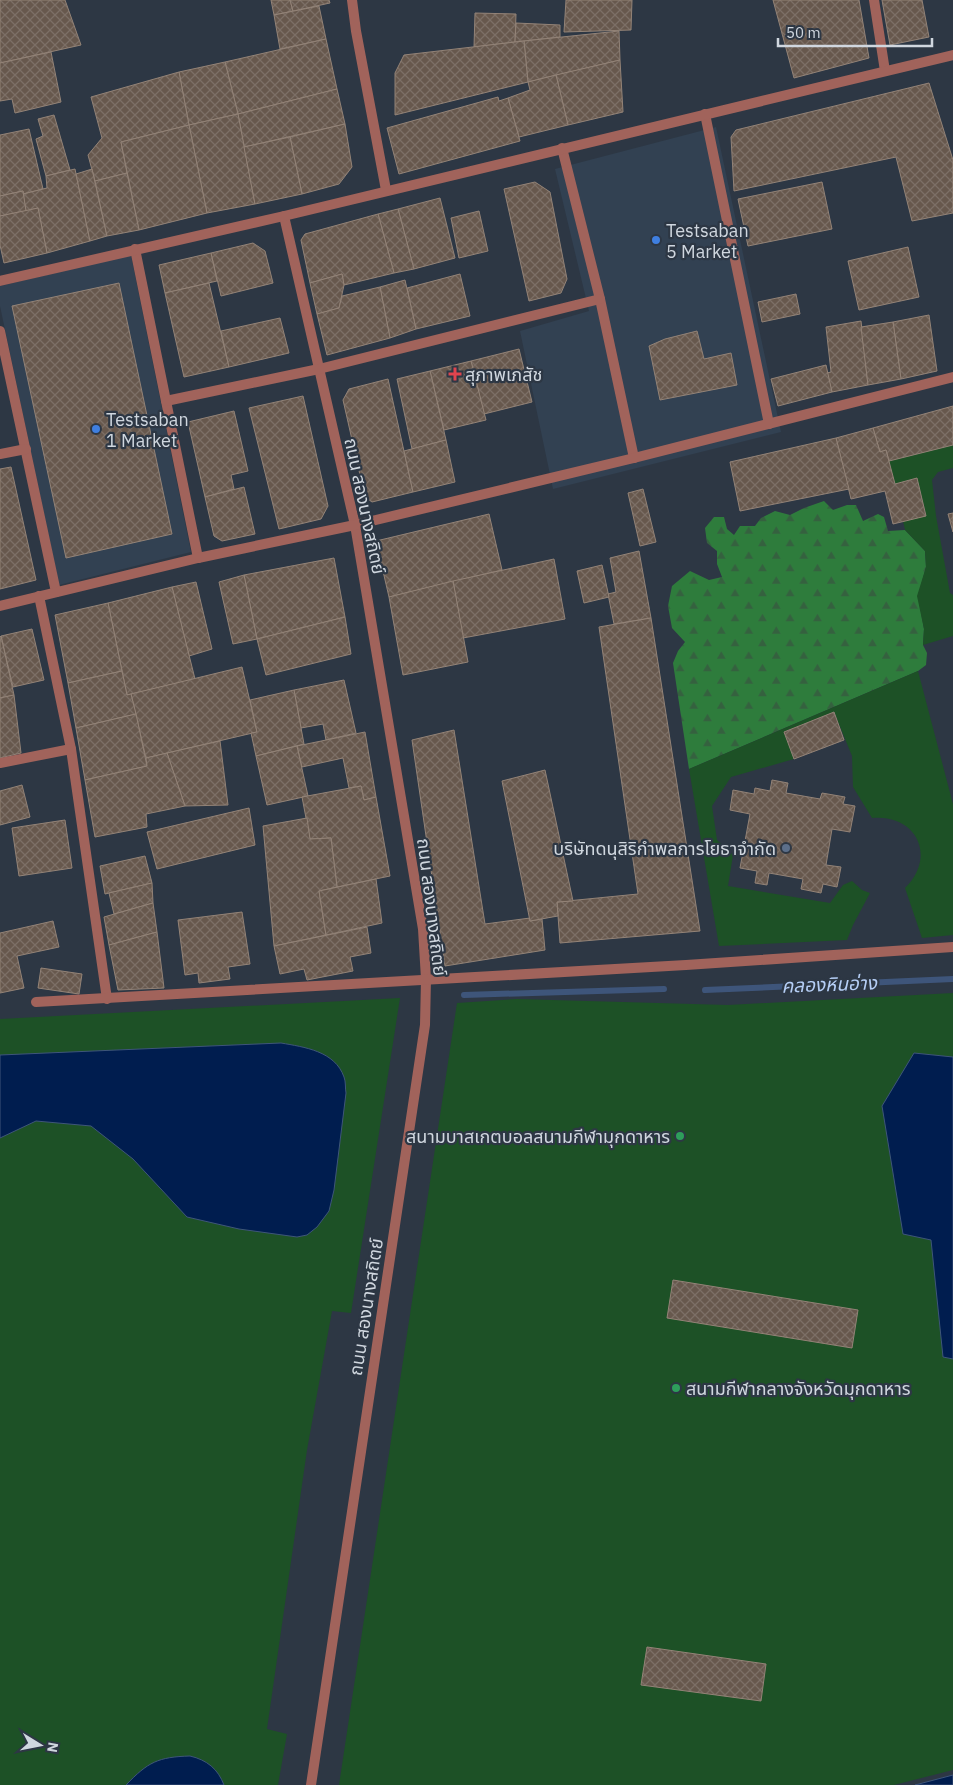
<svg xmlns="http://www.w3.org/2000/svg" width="953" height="1785" font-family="'IBM Plex Sans','Noto Sans Thai',sans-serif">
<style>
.built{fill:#324152}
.forest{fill:url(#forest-firs)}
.green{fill:#1d5126}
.water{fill:#001d4f;stroke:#3e557a}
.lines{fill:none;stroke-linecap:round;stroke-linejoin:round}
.stream{stroke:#3e557a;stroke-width:6}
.building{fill:url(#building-cross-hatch);stroke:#938377}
.minor{stroke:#a1635b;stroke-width:10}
.shop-dot{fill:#3f7fe0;stroke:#2d3744;stroke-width:2}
.health-dot{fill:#e0444e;stroke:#2d3744;stroke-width:2}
.service-dot{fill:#5c6f8a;stroke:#2d3744;stroke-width:2}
.leisure-dot{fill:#2e9e5b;stroke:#2d3744;stroke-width:2}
.labels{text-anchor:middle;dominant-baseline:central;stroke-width:4.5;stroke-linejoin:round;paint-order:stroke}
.poi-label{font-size:18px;fill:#d0d7df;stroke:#2d3744;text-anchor:start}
.street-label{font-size:18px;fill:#d0d7df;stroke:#2d3744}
.water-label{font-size:19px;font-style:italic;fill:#b5cef5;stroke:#2d3744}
</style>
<defs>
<pattern id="forest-firs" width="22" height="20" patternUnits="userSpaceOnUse" patternTransform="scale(1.25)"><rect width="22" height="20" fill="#2e7c3c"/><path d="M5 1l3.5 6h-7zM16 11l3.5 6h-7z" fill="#35613f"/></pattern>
<pattern id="building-cross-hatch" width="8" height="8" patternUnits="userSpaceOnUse" patternTransform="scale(1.25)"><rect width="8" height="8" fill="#67584d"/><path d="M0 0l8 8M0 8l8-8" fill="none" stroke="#7c6f66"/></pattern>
</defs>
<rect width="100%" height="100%" fill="#2d3744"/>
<g class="built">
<path d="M716 127 781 432 553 489 520 331 589 311 555 169Z"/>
<path d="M131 255 191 552 59 585 0 306V286Z"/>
</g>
<path class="forest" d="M824 501 833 510 847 505H856L863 521 878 514 884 517 888 531 905 530 925 551 926 567 918 596 924 629 923 645 927 653 926 665 918 671 689 769 673 663 678 651 685 642 672 628 668 606 672 586 690 571 709 580 722 577 717 564V551L707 543 705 528 714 517H724L727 529 734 535 740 526H755L761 518 775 511 790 515 804 508Z"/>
<g class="green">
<path d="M953 445V468L938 472 932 480 936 516 950 593 953 595V636L923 645 924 629 917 596 926 567 925 551 905 530 903 521 926 515 917 478 895 484 889 461Z"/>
<path d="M918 671 953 804V935L922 938 905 888C937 857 917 814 872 818L853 787 852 756 834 712 784 732 794 759 731 777 712 806 717 840 733 855 728 886 830 903 843 885 852 881 862 890 870 893 853 925 847 940 719 946 689 769Z"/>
<path d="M953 993V1770L894 1785H339L457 1003 517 999 728 1005Z"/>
<path d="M400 998 351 1313 332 1311 307 1450 267 1729 287 1734 278 1785H0V1019Z"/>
</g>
<g class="water">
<path d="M281 1043C304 1047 335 1051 344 1077 346 1082 345 1088 346 1093L334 1190 329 1211 317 1227 307 1235 297 1237 239 1229 187 1217 133 1159 91 1126 36 1121 0 1138V1055Z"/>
<path d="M914 1053 953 1057V1359L943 1357 931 1240 903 1234 882 1106Z"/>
<path d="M190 1756C207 1760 218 1769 224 1785H126C148 1762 158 1757 190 1756Z"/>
<path d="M953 1775V1785H915Z"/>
</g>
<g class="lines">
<g class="stream">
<path d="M705 990 953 979"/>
<path d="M464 995 664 989"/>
</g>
</g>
<g class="building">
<path d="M0 0H65L81 45 0 63Z"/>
<path d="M271 0H290L293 11 274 15Z"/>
<path d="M290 0H329L330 3 293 11Z"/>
<path d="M566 0H632L631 30 564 32Z"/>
<path d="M773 0H859L869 58 794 78Z"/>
<path d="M882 0H922L929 37 890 45Z"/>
<path d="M319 6 326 39 280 49 274 15Z"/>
<path d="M475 13 516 14 515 42 474 47Z"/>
<path d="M516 23 560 25V37L515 42Z"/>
<path d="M619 31 620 60 528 82 524 41Z"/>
<path d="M326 39 337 89 238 114 225 62Z"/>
<path d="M524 41 528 82 395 115V73L404 55Z"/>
<path d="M51 52 61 102 15 113 12 99 0 101V63Z"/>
<path d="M620 60 623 112 568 125 556 75Z"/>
<path d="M225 62 238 114 189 125 179 72Z"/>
<path d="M179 72 189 125 121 142 127 173 95 181 88 155 102 138 91 97Z"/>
<path d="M556 75 568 125 519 137 508 98 530 90 528 82Z"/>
<path d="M929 83 953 160V213L912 221 896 157 734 191 731 137 736 130Z"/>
<path d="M337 89 345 124 244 147 238 114Z"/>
<path d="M498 97 499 101 508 98 520 141 399 174 387 128Z"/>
<path d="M238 114 255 204 207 213 189 125Z"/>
<path d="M54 115 70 170 46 176 36 139 43 136 38 119Z"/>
<path d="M345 124 352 167 339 184 302 194 290 137Z"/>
<path d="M189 125 207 213 139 230 121 142Z"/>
<path d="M29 129 43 189 23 194V191L0 196V135Z"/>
<path d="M290 137 302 194 255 204 244 147Z"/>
<path d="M75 169 90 241 47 253 38 208 26 211 23 194 47 188 46 176Z"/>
<path d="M92 169 107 236 90 241 76 174Z"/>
<path d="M127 173 139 230 107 236 95 181Z"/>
<path d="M535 182 550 192 567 279 561 293 529 301 504 189Z"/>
<path d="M822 182 832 229 748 246 738 199Z"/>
<path d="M23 191 26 211 0 216V196Z"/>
<path d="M440 198 455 258 414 269 398 209Z"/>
<path d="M38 208 47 253 4 263 0 245V216Z"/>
<path d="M398 209 414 269 394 273 378 214Z"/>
<path d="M479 211 488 251 459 258 451 218Z"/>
<path d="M378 214 394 273 344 285 342 274 310 283 301 240 305 234Z"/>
<path d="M253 243 265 251 273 283 221 296 211 253Z"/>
<path d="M908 247 919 297 859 310 848 261Z"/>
<path d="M211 253 217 281 165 293 159 265Z"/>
<path d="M342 274 344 285 339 308 317 314 310 283Z"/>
<path d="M460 274 470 316 416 329 407 288Z"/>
<path d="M405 280 416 329 390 338 380 287Z"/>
<path d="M119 283 172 534 66 558 12 306Z"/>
<path d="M209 283 229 367 184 377 165 293Z"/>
<path d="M380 287 390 338 327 355 317 314 339 308 342 296Z"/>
<path d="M796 294 800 314 762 322 758 302Z"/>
<path d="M929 315 937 371 901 379 893 322Z"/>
<path d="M280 318 289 353 229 367 221 331Z"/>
<path d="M861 321 868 385 832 392 827 373 831 372 826 327Z"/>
<path d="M893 322 901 379 868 385 861 327Z"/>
<path d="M697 331 704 359 731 353 737 385 660 400 649 346 665 339Z"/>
<path d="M519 349 532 402 484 414 471 361Z"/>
<path d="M471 361 486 420 444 430 430 371Z"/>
<path d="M826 365 832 392 778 406 771 379Z"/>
<path d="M430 371 446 440 412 449 397 379Z"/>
<path d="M388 379 413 492 372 502 365 497 343 400 349 389Z"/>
<path d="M303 396 328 506 321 519 279 529 249 408Z"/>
<path d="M953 406V445L889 461 886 450 880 452 873 428Z"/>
<path d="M234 411 248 471 231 475 234 489 205 497 188 422Z"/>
<path d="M873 428 880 452 886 450 895 484 917 478 926 516 893 524 885 491 851 499 836 438Z"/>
<path d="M836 438 849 489 740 511 730 462Z"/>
<path d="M446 440 455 482 413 492 404 451Z"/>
<path d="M11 467 36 580 0 589V469Z"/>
<path d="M244 487 255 534 222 541 214 536 205 497Z"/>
<path d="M643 489 656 542 640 546 628 493Z"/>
<path d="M953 513V532L948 514Z"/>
<path d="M489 514 502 570 389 597 376 541Z"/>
<path d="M639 551 651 618 614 624 608 594 616 592 610 558Z"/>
<path d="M334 558 345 617 257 639 244 575Z"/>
<path d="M554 559 565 619 463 638 453 581Z"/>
<path d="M602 565 609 597 584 603 577 571Z"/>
<path d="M244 575 257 639 233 644 219 582Z"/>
<path d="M453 581 468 662 403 675 389 597Z"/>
<path d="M196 582 212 649 189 656 172 587Z"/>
<path d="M172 587 195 679 127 695 108 603Z"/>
<path d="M108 603 122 671 68 683 55 615Z"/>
<path d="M345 617 351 654 266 675 257 639Z"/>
<path d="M651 618 700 931 560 943 557 902 638 894 599 627Z"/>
<path d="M32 629 44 680 13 687 1 636Z"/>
<path d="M1 636 14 695 0 698V637Z"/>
<path d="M242 667 257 732 146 758 131 694Z"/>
<path d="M122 671 127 695 131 694 136 714 76 728 68 683Z"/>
<path d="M344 680 356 733 326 740 323 724 301 728 294 690Z"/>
<path d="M294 690 304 744 256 756 251 733 257 732 250 700Z"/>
<path d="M14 695 21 753 0 758V698Z"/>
<path d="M834 712 844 740 794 759 784 732Z"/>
<path d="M136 714 147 766 85 780 76 728Z"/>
<path d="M454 730 485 924 530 918V921L542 919 545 950 445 966 412 740Z"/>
<path d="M365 732 376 797 364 800 361 786 349 788 343 758 302 767 297 746Z"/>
<path d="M220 741 228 805 185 806 167 753Z"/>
<path d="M297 746 308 796 267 805 256 756Z"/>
<path d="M167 753 185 806 146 814 147 827 95 837 85 780 147 766 146 758Z"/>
<path d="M545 770 573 901 557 902 558 916 530 921 502 781Z"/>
<path d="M772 780 788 783 786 793 820 799 822 793 845 797 843 804 855 806 850 832 832 829 826 865 841 867 837 887 823 884 821 893 801 889 803 879 769 873 767 885 755 883 757 871 740 868 750 814 730 810 733 790 754 794 755 788 770 791Z"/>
<path d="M22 785 30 817 0 825V791Z"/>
<path d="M361 786 364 800 376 797 390 876 337 887 331 838 310 839 302 797Z"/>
<path d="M249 808 255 845 157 869 147 832Z"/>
<path d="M307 818 310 839 331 838 337 887 319 891 326 935 274 946 263 826Z"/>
<path d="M65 820 72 868 19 876 12 828Z"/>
<path d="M145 856 152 883 105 894 100 866Z"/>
<path d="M376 879 382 923 326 935 319 891Z"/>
<path d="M152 883 153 903 114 914 109 893Z"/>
<path d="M153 903 157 932 109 945 104 917Z"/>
<path d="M242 912 250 964 228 967 230 979 199 983 198 973 185 975 178 920Z"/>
<path d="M53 921 59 947 17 956 24 988 0 993V933Z"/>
<path d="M367 927 371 953 350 957 353 971 307 980 304 969 280 974 274 946Z"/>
<path d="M157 932 164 988 118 990 109 945Z"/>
<path d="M41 968 82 974 79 994 38 988Z"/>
<path d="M673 1280 858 1310 852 1348 667 1318Z"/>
<path d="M647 1647 766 1664 761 1701 641 1685Z"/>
</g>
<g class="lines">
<g class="minor">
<path d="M352 0 356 31 386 190"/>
<path d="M874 0 885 71"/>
<path d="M705 114 769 424"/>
<path d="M562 148 600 299 634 458"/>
<path d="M284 216 355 525 423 929 426 979 425 1025 311 1785"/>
<path d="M135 249 198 558"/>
<path d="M0 281 284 216 953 55"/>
<path d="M0 331 56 592"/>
<path d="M166 401 319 369 600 299"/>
<path d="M0 454 26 449"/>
<path d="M39 596 71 749 107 999"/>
<path d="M0 606 198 558 355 525 634 458 953 377"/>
<path d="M0 763 71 749"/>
<path d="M36 1002 686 965 953 947"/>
</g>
</g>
<g class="shop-dot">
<circle cx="656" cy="240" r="5"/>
<circle cx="96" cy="429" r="5"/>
</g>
<path class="health-dot" d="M452.5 366.5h5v5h5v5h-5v5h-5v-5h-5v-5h5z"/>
<circle class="service-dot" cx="786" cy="848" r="5"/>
<g class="leisure-dot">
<circle cx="680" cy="1136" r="5"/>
<circle cx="676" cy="1388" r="5"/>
</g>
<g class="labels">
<g class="poi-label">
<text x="666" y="230">Testsaban<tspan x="666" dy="21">5 Market</tspan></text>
<text x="465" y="374">สุภาพเภสัช</text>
<text x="106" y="419">Testsaban<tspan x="106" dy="21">1 Market</tspan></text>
<text x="776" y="848" text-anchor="end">บริษัทดนุสิริกำพลการโยธาจำกัด</text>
<text x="670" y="1136" text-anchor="end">สนามบาสเกตบอลสนามกีฬามุกดาหาร</text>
<text x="686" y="1388">สนามกีฬากลางจังหวัดมุกดาหาร</text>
</g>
<g class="street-label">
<text transform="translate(365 506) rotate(78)">ถนน สองนางสถิตย์</text>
<text transform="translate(432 907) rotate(83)">ถนน สองนางสถิตย์</text>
<text transform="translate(366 1307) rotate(-81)">ถนน สองนางสถิตย์</text>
</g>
<g class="water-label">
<text transform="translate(829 984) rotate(-2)">คลองหินอ่าง</text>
</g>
</g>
<g transform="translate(40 1745) rotate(100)" stroke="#2d3744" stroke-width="4" paint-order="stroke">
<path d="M0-4L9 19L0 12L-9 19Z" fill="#d0d7df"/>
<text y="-8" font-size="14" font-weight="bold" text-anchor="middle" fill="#d0d7df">N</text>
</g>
<path d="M778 38v8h154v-8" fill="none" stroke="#d0d7df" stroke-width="2.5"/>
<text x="786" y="38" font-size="15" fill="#d0d7df" stroke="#2d3744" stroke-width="4" paint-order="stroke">50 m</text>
</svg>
